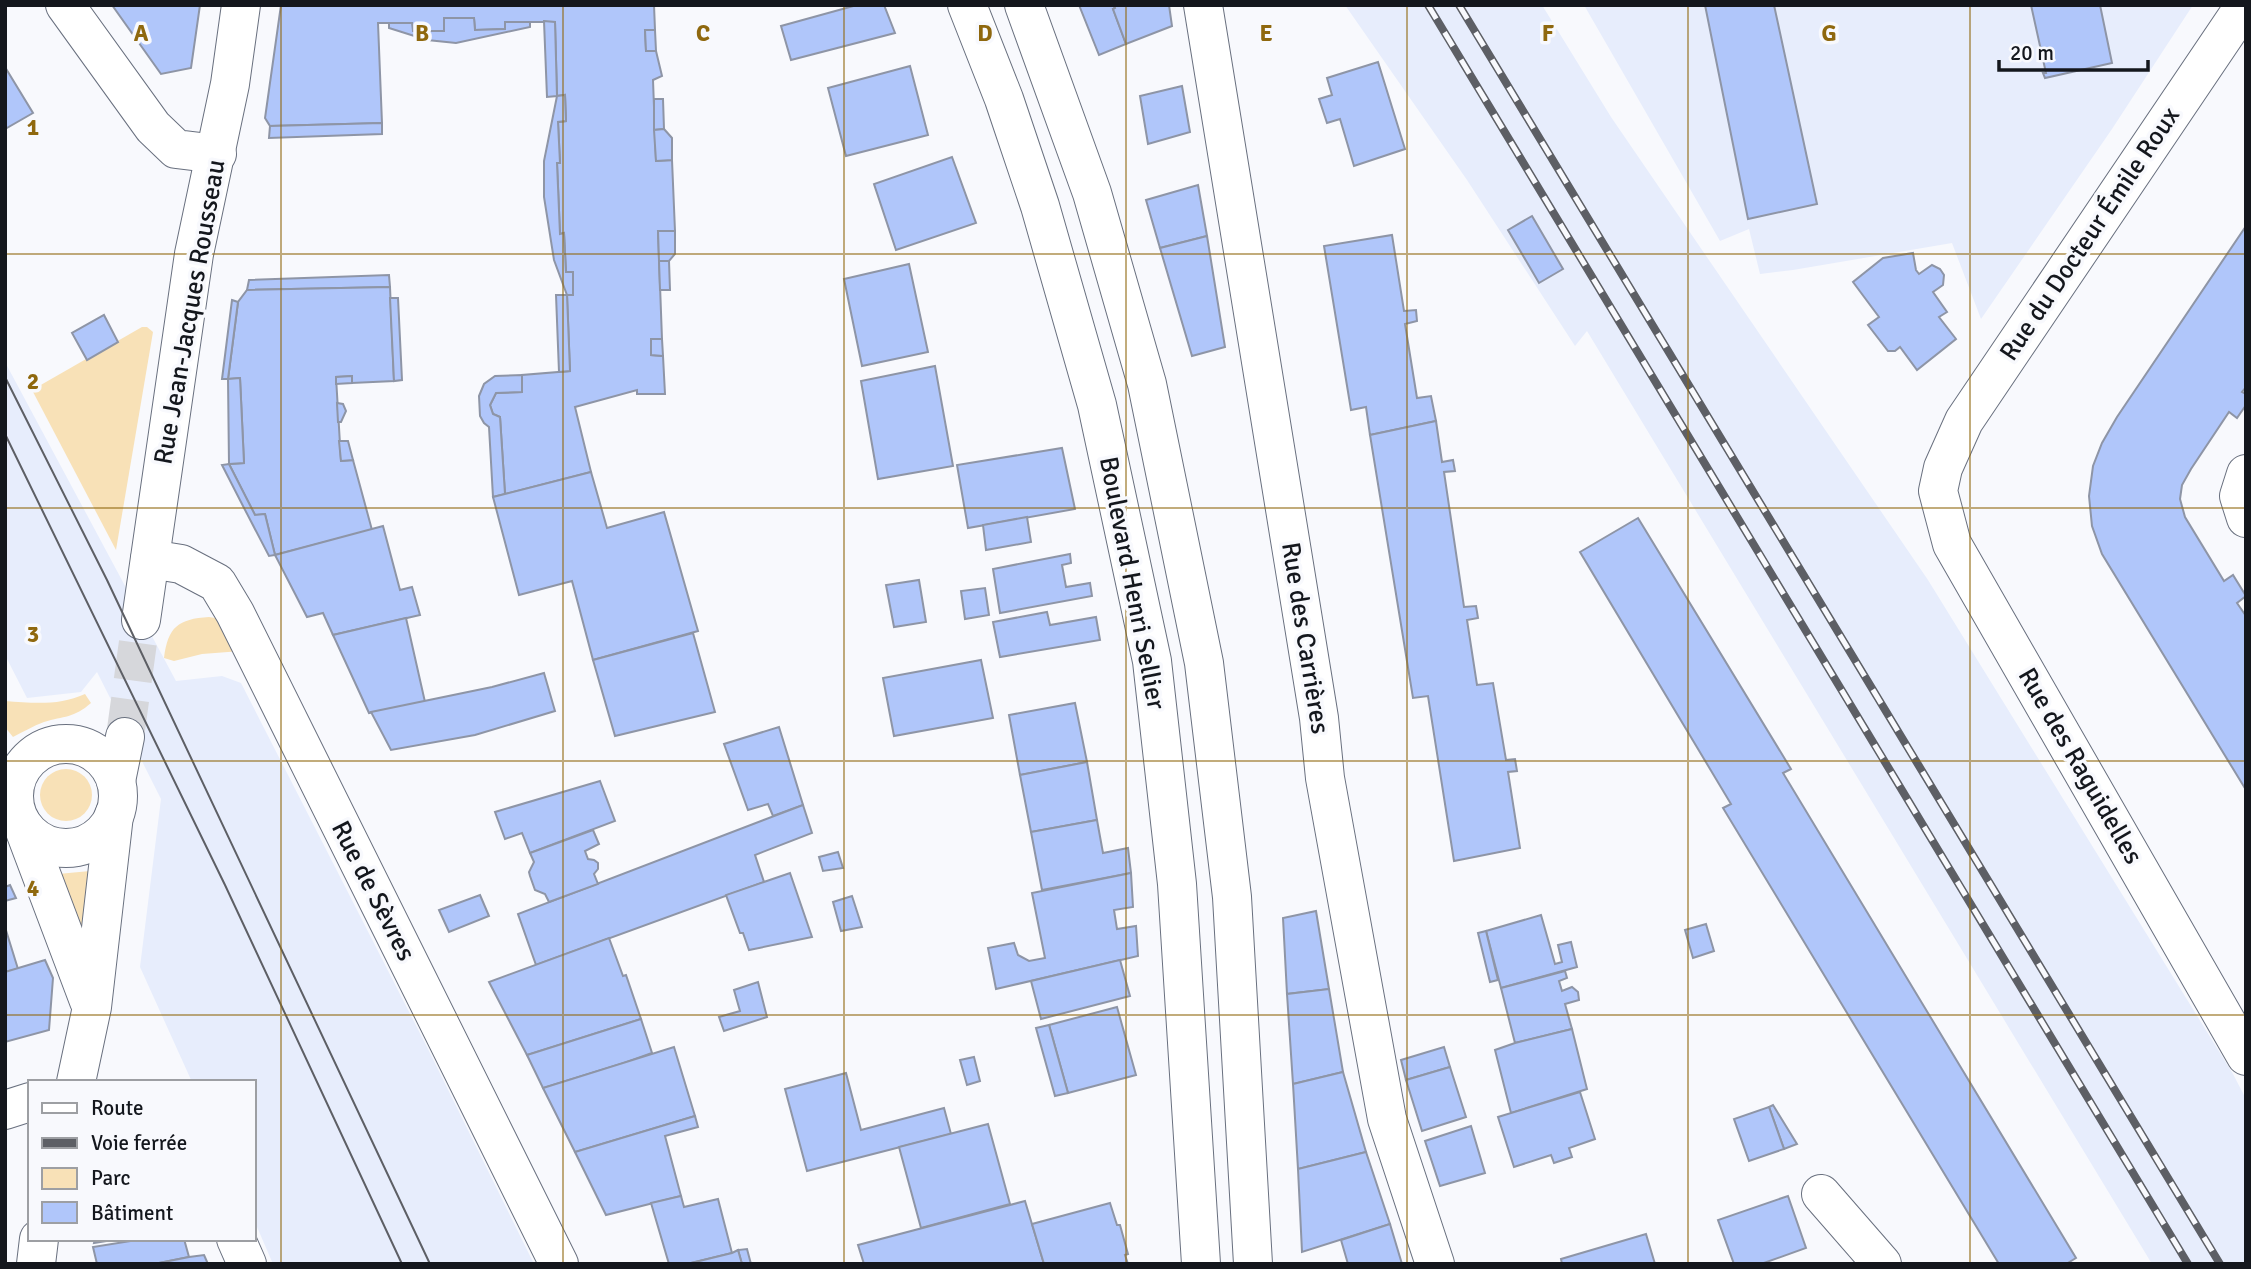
<svg xmlns="http://www.w3.org/2000/svg" width="2251" height="1269" font-family="Signika,sans-serif">
<style>
.built{fill:#e7edfc}
.green{fill:#f8e1b7}
.building{fill:#b0c6fa;stroke:#8e95a6;stroke-width:2}
.lines{fill:none;stroke-linecap:round;stroke-linejoin:round}
.street-tunnel{stroke:#d6d7db;stroke-width:38;stroke-dasharray:38 19;stroke-linecap:butt}
.street-casing{stroke:#69707f;stroke-width:40}
.primary-casing{stroke:#69707f;stroke-width:40}
.street{stroke:#fff;stroke-width:38}
.primary{stroke:#fff;stroke-width:38}
.tram{stroke:#5d5f65;stroke-width:2}
.rail-casing{stroke:#5d5f65;stroke-width:8}
.rail{stroke:#f8f9fd;stroke-width:5;stroke-dasharray:16;stroke-linecap:butt}
.grid{fill:none;stroke:#8f680e;stroke-width:2;stroke-opacity:0.55}
.labels{text-anchor:middle;dominant-baseline:central;stroke-width:7;stroke-linejoin:round;paint-order:stroke}
.street-label{font-size:26px;fill:#14171d;stroke:#f8f9fd}
.grid-label{font-size:23px;text-anchor:middle;font-weight:bold;fill:#8f680e;stroke:#f8f9fd;stroke-width:7;stroke-linejoin:round;paint-order:stroke}
</style>
<rect width="100%" height="100%" fill="#f8f9fd"/>
<g class="built">
<path d="M1345 5H1542L1611 117 1928 580 2233 1074 2246 1099V1264H2152L1587 331 1575 346 1467 180Z"/>
<path d="M1584 5H2193L2112 129 1981 319 1952 243 1793 270 1760 274 1749 229 1720 241Z"/>
<path d="M5 362 176 681 222 676 241 683 427 1047 534 1264H273L254 1220V1082H192L140 967 161 799 97 672 81 692 27 698 5 655Z"/>
</g>
<g class="green">
<path d="M142 327H147L153 332 116 550 32 390Z"/>
<path d="M209 617 221 619 241 651 202 654 174 661 164 658C168 627 178 619 209 617Z"/>
<path d="M85 694 91 703C74 718 64 716 44 722 33 726 23 732 13 737L5 727V701C33 703 59 706 85 694Z"/>
<circle cx="66" cy="795" r="26"/>
<path d="M90 871 82 930 58 874Z"/>
</g>
<g class="building">
<path d="M112 5H200L191 68 161 74Z"/>
<path d="M281 5H654L655 30H645L646 51H656L662 76 653 80 656 161 672 160 675 231H658L662 339H651V355L663 356 665 394H637V390L575 407 591 472 505 494 500 417 493 414 490 405 496 393 522 392V375L570 371 567 295H573V272H566L564 233 560 234 557 163H560L558 122 566 121 565 95 557 96 555 22H505V29L475 30 474 18H444V31H413L412 23H378L382 123 270 126 265 118Z"/>
<path d="M857 5H884L895 33 791 60 781 26Z"/>
<path d="M1079 5H1114L1115 8 1113 9 1126 44 1099 55Z"/>
<path d="M1114 5H1169L1172 26 1126 44 1113 9 1115 8Z"/>
<path d="M1705 5H1774L1817 204 1748 219Z"/>
<path d="M2031 5H2100L2112 63 2045 78 2043 73H2046Z"/>
<path d="M444 18H474L475 30 505 29V22H530V27L456 43 427 40 389 28V23H412L413 31H444Z"/>
<path d="M544 21 555 22 557 96 547 97Z"/>
<path d="M645 30H655L656 51H646Z"/>
<path d="M1378 62 1405 149 1354 166 1340 119 1327 123 1319 99 1332 95 1327 78Z"/>
<path d="M910 66 928 135 846 156 828 88Z"/>
<path d="M5 67 33 113 5 129Z"/>
<path d="M1182 86 1190 132 1148 144 1140 96Z"/>
<path d="M565 95 566 121 558 122 560 163H557L560 234 564 233 566 272H573V295H567L554 260 544 197V161L557 96Z"/>
<path d="M654 99H663L664 129 654 130Z"/>
<path d="M382 123V134L269 138 270 126Z"/>
<path d="M664 129 672 138V160L656 161 654 130Z"/>
<path d="M952 157 976 223 896 250 874 184Z"/>
<path d="M1198 185 1207 236 1160 248 1146 200Z"/>
<path d="M1532 216 1563 269 1539 283 1508 230Z"/>
<path d="M2246 226V387L2242 392 2246 394V405L2237 418 2229 412 2191 469 2182 485 2180 499 2185 517 2224 581 2233 575 2246 596 2237 603 2246 616V790L2102 554 2092 526 2089 496 2093 466 2102 443 2117 417Z"/>
<path d="M658 231H675V254L669 261H659Z"/>
<path d="M1392 235 1404 311 1416 310 1417 321 1405 324 1417 398 1431 396 1436 421 1370 435 1366 407 1351 410 1324 246Z"/>
<path d="M1207 236 1225 347 1192 356 1160 248Z"/>
<path d="M1913 253 1916 270 1919 274 1932 265 1940 269 1944 275 1943 285 1933 292 1947 312 1939 317 1956 339 1917 370 1900 347 1895 351H1888L1868 325 1879 317 1853 282 1883 258Z"/>
<path d="M659 261H669L670 290H660Z"/>
<path d="M909 264 928 352 862 366 844 279Z"/>
<path d="M389 275 390 287 247 290 249 280Z"/>
<path d="M390 287 394 381 352 383V376L336 377 341 461 353 460 372 530 275 555 265 514 255 515 229 464 244 463 240 378 228 379 238 302 247 290Z"/>
<path d="M556 295H567L570 371 559 372Z"/>
<path d="M390 298H398L402 380 394 381Z"/>
<path d="M232 300 238 302 228 379H222Z"/>
<path d="M104 315 118 342 87 360 72 333Z"/>
<path d="M651 339H662L663 356 651 355Z"/>
<path d="M935 366 953 466 878 479 861 381Z"/>
<path d="M522 375V392L496 393 490 405 493 414 500 417 505 494 493 497 489 427 484 423 480 416 479 396 484 384 495 376Z"/>
<path d="M352 376V383L336 384V377Z"/>
<path d="M240 378 244 463 229 464 228 379Z"/>
<path d="M337 403 343 404 346 411 341 422H338Z"/>
<path d="M1436 421 1442 462 1453 460 1455 471 1444 472 1464 607 1476 606 1478 618 1467 620 1477 685 1493 683 1506 760 1515 759 1517 771 1508 772 1520 848 1454 861 1428 696 1413 698 1370 435Z"/>
<path d="M339 441H348L353 460 341 461Z"/>
<path d="M1062 448 1075 509 968 528 957 465Z"/>
<path d="M229 464 255 515 265 514 275 555 269 556 243 506 222 465Z"/>
<path d="M591 472 607 528 664 512 698 631 593 660 572 581 519 595 493 497Z"/>
<path d="M1027 517 1031 542 986 550 983 525Z"/>
<path d="M1638 518 1791 769 1783 773 2076 1258 2066 1264H1999L1723 808 1731 804 1580 552Z"/>
<path d="M383 526 400 590 412 587 420 615 333 635 323 613 307 617 275 555Z"/>
<path d="M1070 554 1071 563 1062 565 1066 587 1090 583 1092 596 1000 613 993 569Z"/>
<path d="M919 580 926 622 894 627 886 585Z"/>
<path d="M985 588 989 615 965 619 961 591Z"/>
<path d="M1047 612 1050 625 1096 617 1100 640 1000 657 993 622Z"/>
<path d="M406 618 425 702 369 713 333 635Z"/>
<path d="M693 633 715 712 615 736 593 660Z"/>
<path d="M981 660 993 718 894 736 883 678Z"/>
<path d="M544 673 555 711 475 735 391 750 371 712 492 687Z"/>
<path d="M1075 703 1087 762 1020 775 1009 715Z"/>
<path d="M779 727 803 805 773 816 768 804 748 810 724 744Z"/>
<path d="M1087 762 1097 820 1031 832 1020 775Z"/>
<path d="M600 781 615 821 530 853 522 833 505 839 495 812Z"/>
<path d="M803 805 812 833 755 855 764 882 536 965 518 914Z"/>
<path d="M1097 820 1103 853 1128 848 1131 873 1042 890 1031 832Z"/>
<path d="M593 830 599 844 585 851 588 859 594 860 598 863V869L594 874 598 884 549 902 545 894 535 890 530 876 529 872 534 862 530 853Z"/>
<path d="M838 852 843 868 823 871 819 857Z"/>
<path d="M790 873 812 937 749 950 743 933H740L726 895Z"/>
<path d="M1131 873 1133 907 1114 910 1117 929 1136 926 1138 956 996 989 988 948 1014 943 1018 955 1029 961 1045 958 1032 893Z"/>
<path d="M10 885 16 898 5 901V887Z"/>
<path d="M480 895 489 916 449 932 439 910Z"/>
<path d="M852 896 862 927 841 931 833 902Z"/>
<path d="M1316 911 1329 989 1287 994 1283 918Z"/>
<path d="M1541 915 1555 964 1562 962 1558 945 1571 942 1577 967 1501 988 1486 931Z"/>
<path d="M1706 924 1714 951 1693 958 1685 930Z"/>
<path d="M5 927 18 969 5 972Z"/>
<path d="M1486 931 1498 980 1490 982 1478 933Z"/>
<path d="M609 938 623 976 626 975 641 1019 527 1055 489 982Z"/>
<path d="M45 960 53 978 49 1030 5 1042V972Z"/>
<path d="M1120 960 1130 996 1041 1019 1031 981Z"/>
<path d="M1565 971 1567 978 1559 981 1562 991 1572 987 1578 992 1579 1000 1565 1004 1572 1029 1515 1043 1501 988Z"/>
<path d="M758 982 767 1017 724 1031 719 1017 740 1011 734 990Z"/>
<path d="M1329 989 1343 1072 1293 1084 1287 994Z"/>
<path d="M1117 1007 1136 1075 1068 1093 1049 1025Z"/>
<path d="M641 1019 652 1053 624 1063 543 1088 527 1055Z"/>
<path d="M1049 1025 1068 1093 1055 1096 1036 1028Z"/>
<path d="M1572 1029 1587 1089 1511 1113 1495 1050 1515 1043Z"/>
<path d="M674 1047 695 1116 575 1152 543 1088Z"/>
<path d="M1444 1047 1450 1067 1406 1080 1401 1060Z"/>
<path d="M974 1057 980 1081 967 1085 960 1060Z"/>
<path d="M1450 1067 1466 1117 1422 1131 1406 1080Z"/>
<path d="M1343 1072 1366 1152 1298 1169 1293 1084Z"/>
<path d="M846 1073 861 1130 944 1108 951 1134 807 1171 785 1089Z"/>
<path d="M1580 1092 1595 1139 1569 1148 1572 1157 1554 1163 1551 1155 1514 1167 1498 1117Z"/>
<path d="M1773 1105 1797 1144 1784 1149 1769 1107Z"/>
<path d="M1769 1107 1784 1149 1749 1161 1734 1119Z"/>
<path d="M695 1116 698 1127 665 1136 681 1196 606 1215 575 1152Z"/>
<path d="M988 1124 1010 1204 921 1228 899 1147Z"/>
<path d="M1471 1126 1485 1173 1440 1186 1425 1141Z"/>
<path d="M1366 1152 1390 1224 1302 1252 1298 1169Z"/>
<path d="M681 1196 684 1207 718 1199 732 1253 687 1264H669L651 1203Z"/>
<path d="M1788 1196 1806 1248 1761 1264H1734L1718 1220Z"/>
<path d="M1025 1201 1044 1264H864L858 1245Z"/>
<path d="M1110 1203 1117 1225H1120L1128 1254 1125 1255 1128 1264H1044L1032 1224Z"/>
<path d="M1390 1224 1402 1264H1348L1341 1240Z"/>
<path d="M1646 1234 1655 1264H1562L1561 1259Z"/>
<path d="M95 1239H119L94 1243Z"/>
<path d="M143 1239H184L189 1257 154 1264H97L93 1247Z"/>
<path d="M747 1249 751 1264H742L738 1250Z"/>
<path d="M738 1250 742 1264H687L732 1253Z"/>
<path d="M204 1255 208 1264H154L189 1257Z"/>
</g>
<g class="lines">
<path class="street-tunnel" d="M125 737 141 620"/>
<g class="street-casing">
<g id="street">
<path d="M65 5 153 127 176 149 217 154"/>
<path d="M1203 5 1319 718 1325 778 1387 1119 1435 1264"/>
<path d="M2245 5 1964 421 1943 468 1938 491 1952 544 2246 1056"/>
<path d="M2246 474 2239 496 2246 518"/>
<path d="M150 559 181 564 217 583 235 613 559 1264"/>
<path d="M141 620 194 254 230 84 241 5"/>
<circle cx="66" cy="796" r="52"/>
<path d="M116 781 125 737"/>
<path d="M23 826 89 1001"/>
<path d="M76 1082 92 1007 114 815"/>
<path d="M5 1110 30 1102"/>
<path d="M1821 1194 1882 1264"/>
<path d="M236 1239 247 1264"/>
<path d="M36 1264 39 1239"/>
</g>
</g>
<g class="primary-casing">
<g id="primary">
<path d="M967 5 1004 99 1040 206 1097 405 1152 661 1177 884 1201 1264"/>
<path d="M1024 5 1092 193 1147 384 1204 663 1232 897 1253 1264"/>
</g>
</g>
<use href="#street" class="street"/>
<use href="#primary" class="primary"/>
<g class="tram">
<path d="M5 377 107 580 430 1264"/>
<path d="M5 434 225 885 402 1264"/>
</g>
<g class="rail-casing">
<g id="rail">
<path d="M1428 5 2188 1264"/>
<path d="M1459 5 2220 1264"/>
</g>
</g>
<use href="#rail" class="rail"/>
</g>
<path class="grid" d="M281 5V1264M563 5V1264M844 5V1264M1126 5V1264M1407 5V1264M1688 5V1264M1970 5V1264M5 254H2246M5 508H2246M5 761H2246M5 1015H2246"/>
<g class="labels">
<g class="street-label">
<text transform="translate(2090 234) rotate(-56)">Rue du Docteur Émile Roux</text>
<text transform="translate(190 312) rotate(-80)">Rue Jean-Jacques Rousseau</text>
<text transform="translate(1132 583) rotate(79)">Boulevard Henri Sellier</text>
<text transform="translate(1305 638) rotate(81)">Rue des Carrières</text>
<text transform="translate(2080 766) rotate(60)">Rue des Raguidelles</text>
<text transform="translate(373 891) rotate(63)">Rue de Sèvres</text>
</g>
</g>
<g class="grid-label">
<text x="141" y="41">A</text>
<text x="422" y="41">B</text>
<text x="703" y="41">C</text>
<text x="985" y="41">D</text>
<text x="1266" y="41">E</text>
<text x="1548" y="41">F</text>
<text x="1829" y="41">G</text>
<text x="33" y="135">1</text>
<text x="33" y="389">2</text>
<text x="33" y="642">3</text>
<text x="33" y="896">4</text>
</g>
<rect width="2251" height="1269" fill="none" stroke="#14171d" stroke-width="14"/>
<rect x="28" y="1080" width="228" height="161" fill="#f8f9fd" stroke="#9d9fa3" stroke-width="2"/>
<rect x="42" y="1103" width="35" height="10" fill="#ffffff" stroke="#9d9fa3" stroke-width="2"/>
<text x="91" y="1115" font-size="21" fill="#14171d">Route</text>
<rect x="42" y="1138" width="35" height="10" fill="#5d5f65" stroke="#9d9fa3" stroke-width="2"/>
<text x="91" y="1150" font-size="21" fill="#14171d">Voie ferrée</text>
<rect x="42" y="1168" width="35" height="21" fill="#f8e1b7" stroke="#9d9fa3" stroke-width="2"/>
<text x="91" y="1185" font-size="21" fill="#14171d">Parc</text>
<rect x="42" y="1202" width="35" height="21" fill="#b0c6fa" stroke="#9d9fa3" stroke-width="2"/>
<text x="91" y="1220" font-size="21" fill="#14171d">Bâtiment</text>
<path d="M1999 60v10h149v-10" fill="none" stroke="#14171d" stroke-width="3.5"/>
<text x="2010" y="60" font-size="21" fill="#14171d" stroke="#f8f9fd" stroke-width="5" paint-order="stroke">20 m</text>
</svg>
